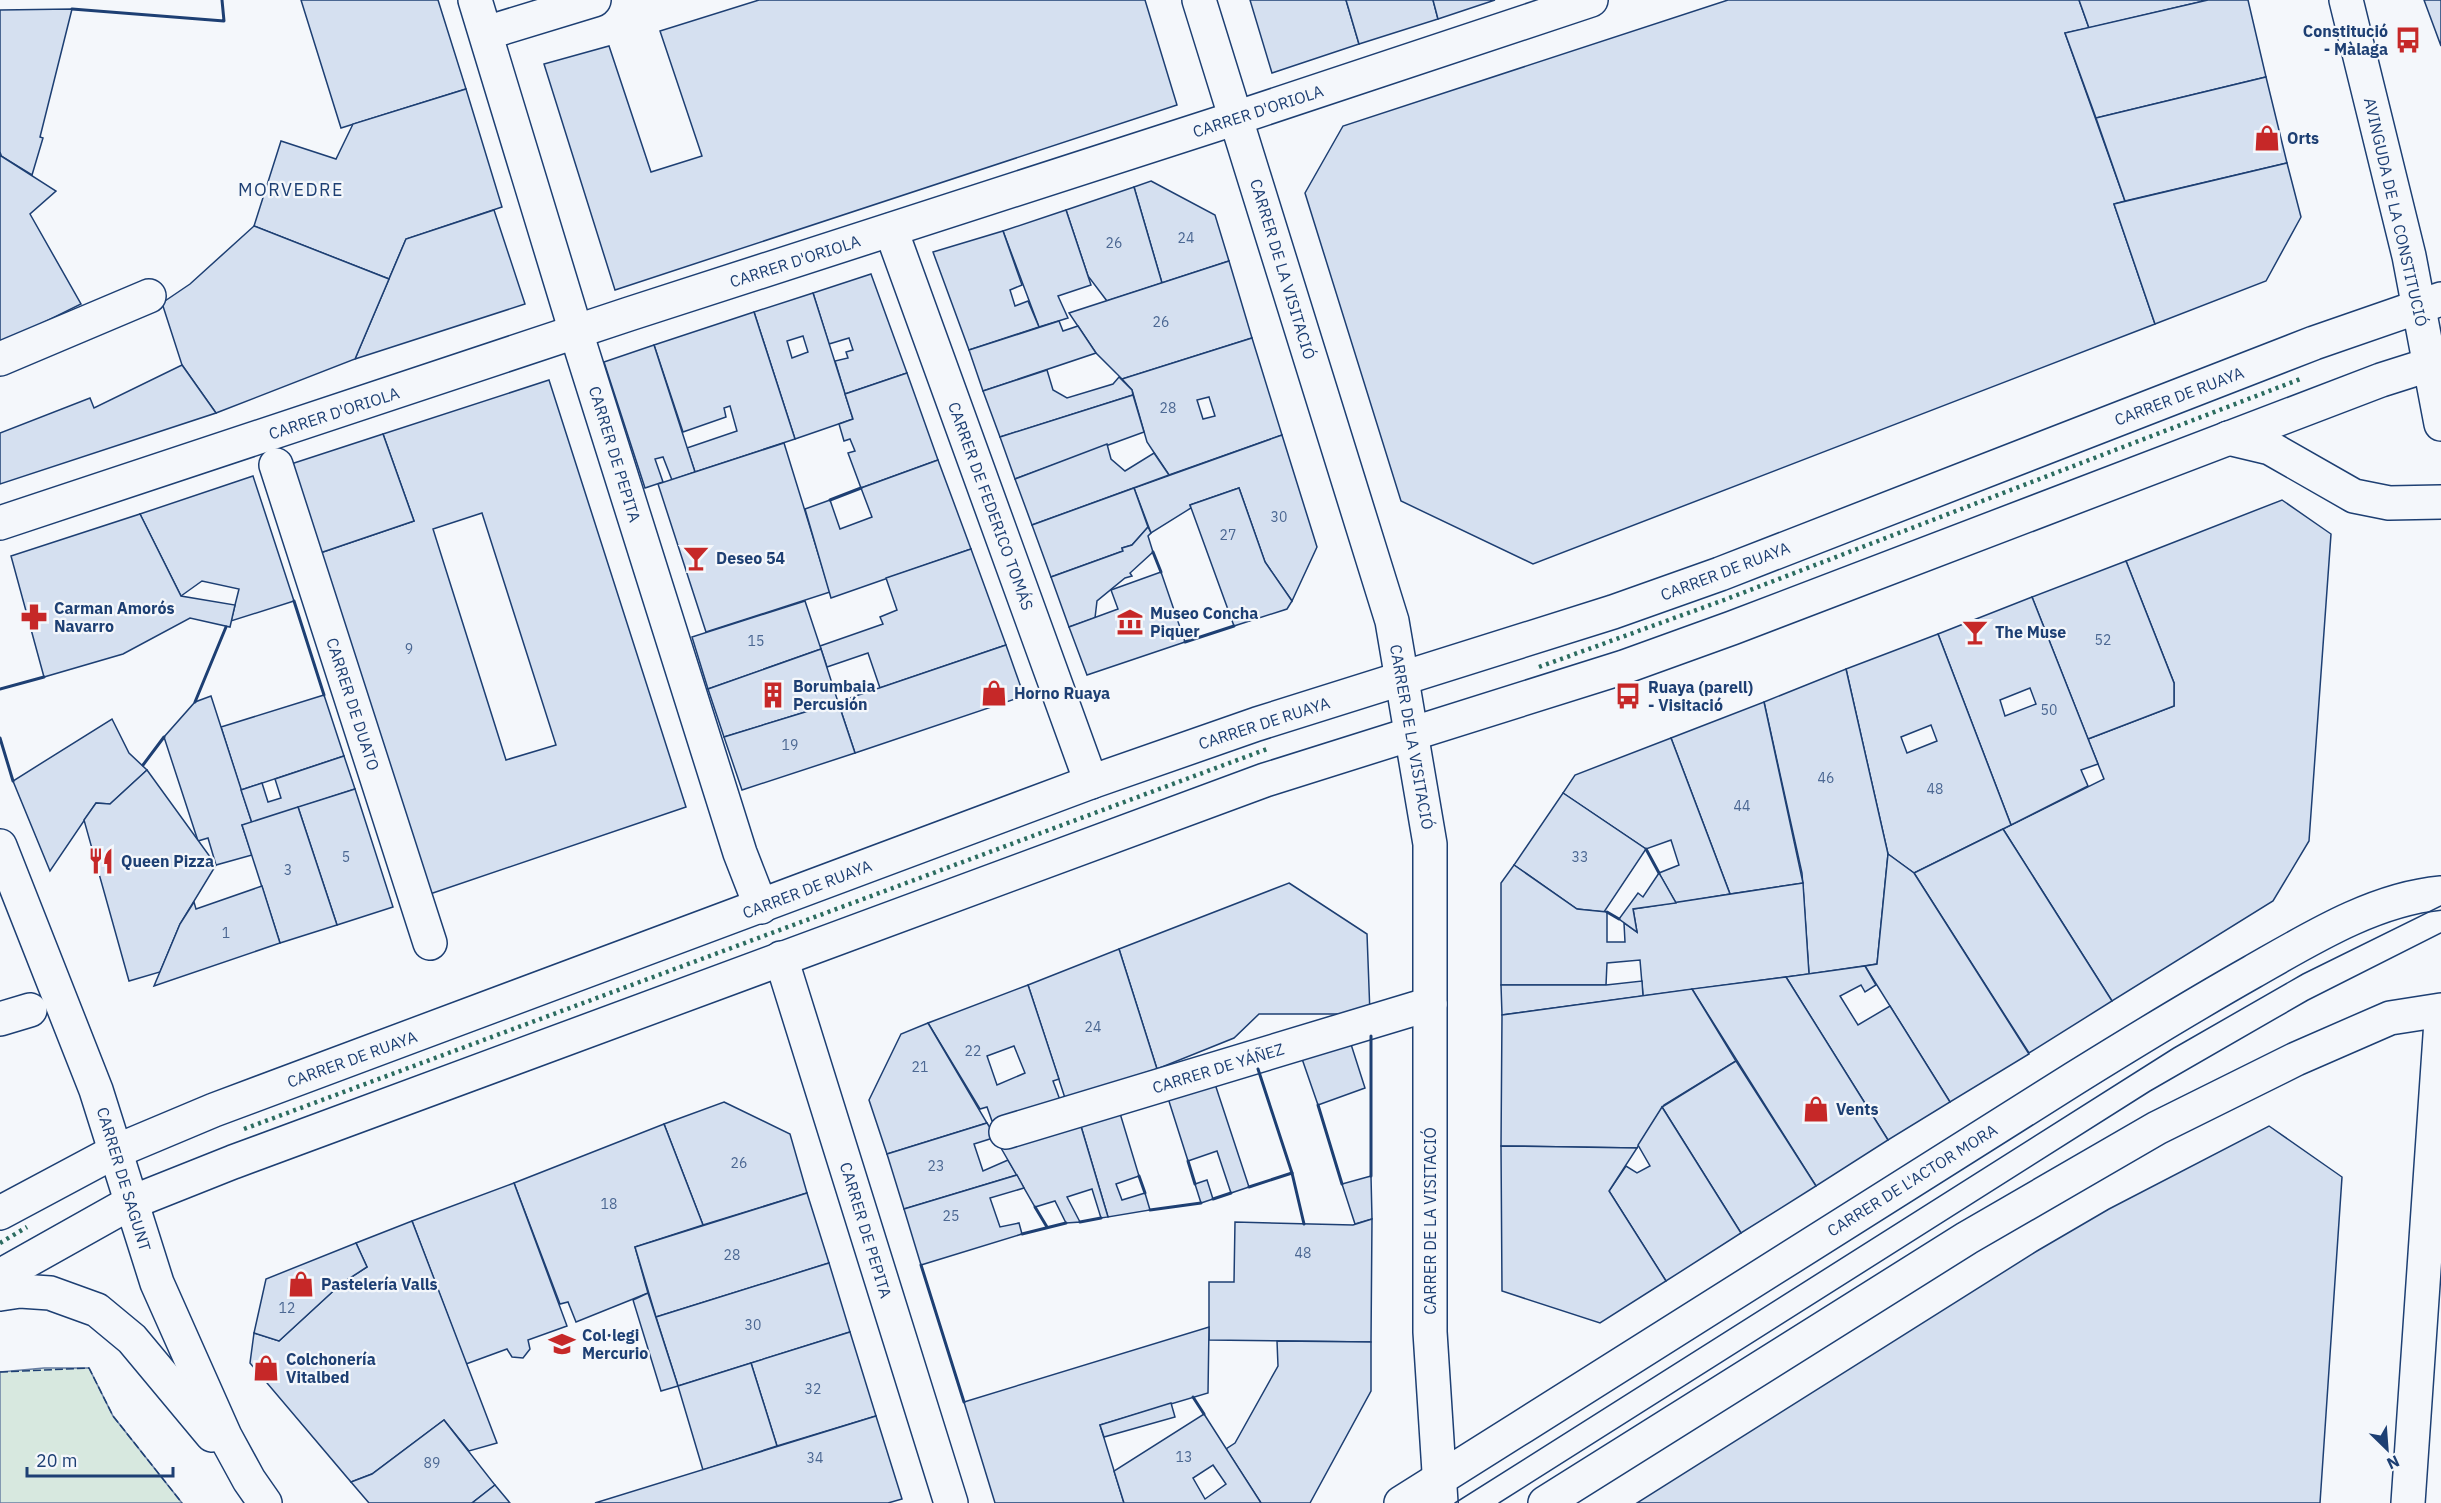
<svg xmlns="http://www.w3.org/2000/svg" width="2441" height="1503" font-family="'IBM Plex Sans',sans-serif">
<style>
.green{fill:#d7e8df;stroke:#687fa3;stroke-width:1.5}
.building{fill:#d5e0f0;stroke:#1d3f73;stroke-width:1.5;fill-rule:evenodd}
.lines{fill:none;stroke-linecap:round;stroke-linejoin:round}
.minor-casing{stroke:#1d3f73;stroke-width:36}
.major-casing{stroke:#1d3f73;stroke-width:36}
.minor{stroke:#f4f7fb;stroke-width:33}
.major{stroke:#f4f7fb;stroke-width:33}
.tram{stroke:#1d3f73;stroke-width:1.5}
.hedge{stroke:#2c6c60;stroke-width:4.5;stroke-dasharray:3 4.5;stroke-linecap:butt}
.fence{stroke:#1d3f73;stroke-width:1.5;stroke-dasharray:8 3;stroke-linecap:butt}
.wall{stroke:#1d3f73;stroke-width:3}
.labels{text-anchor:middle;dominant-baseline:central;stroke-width:4.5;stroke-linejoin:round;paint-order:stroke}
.number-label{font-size:14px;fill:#4b6792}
.poi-label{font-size:16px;font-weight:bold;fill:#1d3f73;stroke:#f4f7fb;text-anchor:start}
.street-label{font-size:16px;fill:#1d3f73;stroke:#f4f7fb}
.neighbourhood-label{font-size:18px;letter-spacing:1.5px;fill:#1d3f73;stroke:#f4f7fb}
</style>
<rect width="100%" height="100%" fill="#f4f7fb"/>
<path class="green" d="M44 1368H89L113 1416 182 1503H0V1372Z"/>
<g class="building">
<path d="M301 0H438L466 89 341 128Z"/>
<path d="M759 0H1145L1177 105 615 290 544 64 609 46 651 172 702 156 660 31Z"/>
<path d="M1250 0H1346L1359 44 1272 73Z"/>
<path d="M1346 0H1433L1438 19 1359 44Z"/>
<path d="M1433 0H1495L1438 19Z"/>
<path d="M1728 0H2079L2089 28 2065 33 2125 201 2114 204 2155 324 1533 564 1401 501 1305 193 1343 126Z"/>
<path d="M2079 0H2208L2089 28Z"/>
<path d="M2208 0H2248L2266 77 2096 118 2065 33Z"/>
<path d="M2424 0H2441V46Z"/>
<path d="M72 9 40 137 43 138 32 175 1 156 0 152V10Z"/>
<path d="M2266 77 2287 163 2125 201 2096 118Z"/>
<path d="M466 89 502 207 406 239 389 279 254 226 281 141 336 159 353 124Z"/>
<path d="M0 152 1 156 56 191 30 214 81 304 0 344Z"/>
<path d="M2287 163 2301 217 2266 281 2155 324 2114 204Z"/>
<path d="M1151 181 1215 215 1229 261 1162 283 1134 187Z"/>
<path d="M1134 187 1162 283 1107 301 1088 276 1066 210Z"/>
<path d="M494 210 525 304 355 359 406 239Z"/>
<path d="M1066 210 1091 285 1058 296 1068 318 1039 327 1003 231Z"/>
<path d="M254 226 389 279 355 359 216 413 182 365 162 303 190 284Z"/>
<path d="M1003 231 1022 285 1010 290 1015 306 1028 301 1039 327 969 350 933 252Z"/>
<path d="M1229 261 1252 338 1122 379 1096 353 1069 313Z"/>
<path d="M871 274 907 373 845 394 835 361 848 358 846 352 853 350 849 338 829 344 813 293Z"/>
<path d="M813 293 853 419 795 439 754 312ZM803 336 808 352 792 358 787 341Z"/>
<path d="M754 312 795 439 695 472 687 448 737 431 730 406 724 408 726 417 683 432 654 345Z"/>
<path d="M1059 321 1063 331 1078 326 1096 353 983 391 969 350Z"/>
<path d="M1252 338 1282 435 1169 475 1147 442 1132 390 1122 379ZM1209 397 1215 416 1203 419 1197 400Z"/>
<path d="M654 345 695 472 672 480 663 457 655 459 663 482 645 488 604 362Z"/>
<path d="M182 365 216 413 0 484V433L90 398 94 408Z"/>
<path d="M1047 370 1053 390 1067 398 1113 384 1119 377 1132 390 1133 395 1000 437 983 391Z"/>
<path d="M907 373 938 460 861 488 848 453 855 451 850 439 844 441 839 424 853 419 845 394Z"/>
<path d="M549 380 686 807 427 895 317 554 414 521 383 434ZM482 513 556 745 506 760 433 529Z"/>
<path d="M1133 395 1144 432 1015 479 1000 437Z"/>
<path d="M383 434 414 521 317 554 288 465Z"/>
<path d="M1282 435 1317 547 1292 601 1265 562 1239 488 1190 505 1191 508 1151 533 1134 488Z"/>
<path d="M784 443 830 592 706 632 658 484Z"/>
<path d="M1107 444 1111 459 1125 471 1154 453 1169 475 1032 525 1015 479Z"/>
<path d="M938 460 971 549 831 598 805 509 830 500 840 529 872 517 861 488Z"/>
<path d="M253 476 294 601 231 621 239 589 202 581 181 596 140 514Z"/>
<path d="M1134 488 1148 527 1132 545 1122 548 1123 551 1051 577 1032 525Z"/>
<path d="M1239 488 1265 562 1292 601 1287 609 1234 626 1190 505Z"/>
<path d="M2282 500 2331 534 2309 841 2273 901 2112 1001 2003 829 2104 779 2088 739 2174 706V683L2126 561Z"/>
<path d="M140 514 181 596 235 605 230 627 190 618 123 654 44 677 11 556Z"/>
<path d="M1148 527 1151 533 1148 536 1153 552 1130 573 1132 576 1125 578 1097 601 1095 618 1069 627 1051 577 1123 551 1122 548 1132 545Z"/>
<path d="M971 549 1006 645 880 688 868 653 827 667 820 646 883 624 880 617 897 610 886 578Z"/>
<path d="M2126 561 2174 683V706L2088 739 2032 597Z"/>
<path d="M1161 572 1185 642 1087 675 1069 627 1118 609 1111 590Z"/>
<path d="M2032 597 2098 764 2081 770 2088 786 2011 825 1938 634ZM2030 688 2036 704 2005 716 2000 700Z"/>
<path d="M805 601 821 649 708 689 692 637Z"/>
<path d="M1938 634 2011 825 1914 873 1888 854 1846 669ZM1931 725 1937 741 1907 753 1901 737Z"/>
<path d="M1006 645 1024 696 855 753 838 702Z"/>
<path d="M821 649 838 702 724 737 708 689Z"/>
<path d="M1846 669 1888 854 1877 964 1809 974 1802 873 1764 702Z"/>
<path d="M324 695 344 756 241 790 221 727Z"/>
<path d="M211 696 252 823 242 825 252 855 216 865 208 838 198 841 164 737 195 702Z"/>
<path d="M838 702 855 753 742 790 724 737Z"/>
<path d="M1764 702 1803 883 1730 894 1671 738Z"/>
<path d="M112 719 129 753 147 770 110 804 96 803 50 871 13 781Z"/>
<path d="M1671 738 1730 894 1676 903 1659 873 1679 865 1671 840 1646 849 1563 793 1575 775Z"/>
<path d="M344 756 355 789 252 823 241 790 262 783 268 802 281 798 275 779Z"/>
<path d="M147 770 216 865 180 924 160 972 129 981 84 820 96 803 110 804Z"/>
<path d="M355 789 393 907 337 925 298 807Z"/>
<path d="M1563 793 1646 849 1604 912 1577 909 1514 865Z"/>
<path d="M298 807 337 925 280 943 242 825Z"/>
<path d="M2003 829 2112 1001 2029 1053 1914 873Z"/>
<path d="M1888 854 1914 873 2029 1054 1950 1102 1865 966 1877 964Z"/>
<path d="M1514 865 1577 909 1607 912V942H1625L1624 923 1637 932 1633 909 1803 883 1809 974 1643 996 1640 960 1607 963 1606 985H1501V883Z"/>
<path d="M1659 873 1676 903 1633 909 1637 932 1619 919 1638 893 1643 897Z"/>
<path d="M1289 883 1367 934 1370 1014H1259L1234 1038 1157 1069 1119 949Z"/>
<path d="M262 886 280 943 154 986 180 924 194 902 196 909Z"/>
<path d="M1119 949 1157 1069 1065 1098 1028 985Z"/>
<path d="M1865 966 1876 985 1865 992 1861 985 1840 996 1858 1025 1890 1006 1950 1102 1888 1140 1786 977Z"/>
<path d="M1786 977 1888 1140 1816 1186 1692 989Z"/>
<path d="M1642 981 1643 996 1502 1015 1501 985H1606Z"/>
<path d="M1028 985 1059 1079 1053 1081 1060 1100 992 1121 987 1107 980 1109 928 1023ZM1014 1046 1025 1073 997 1085 987 1056Z"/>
<path d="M1692 989 1736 1061 1664 1105 1637 1148 1501 1146 1502 1015Z"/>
<path d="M928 1023 987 1123 887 1154 869 1100 901 1034Z"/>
<path d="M1349 1038 1365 1088 1318 1105 1300 1053Z"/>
<path d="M1736 1061 1816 1186 1741 1233 1662 1107Z"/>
<path d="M1214 1081 1249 1187 1231 1193 1217 1151 1188 1161 1167 1095Z"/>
<path d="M724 1102 790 1134 807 1193 703 1225 664 1124Z"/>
<path d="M1662 1107 1741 1233 1666 1281 1609 1191 1626 1166 1637 1173 1650 1166 1638 1145Z"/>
<path d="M1119 1110 1139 1176 1116 1184 1122 1200 1145 1193 1150 1210 1108 1217 1080 1123Z"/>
<path d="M987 1123 996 1137 974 1144 983 1171 1008 1160 1017 1175 904 1209 887 1154Z"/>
<path d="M1080 1123 1108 1217 1101 1218 1092 1189 1067 1197 1080 1222 1066 1223 1055 1201 1035 1207 1001 1148Z"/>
<path d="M664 1124 703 1225 635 1247 648 1293 576 1322 568 1302 560 1304 514 1183Z"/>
<path d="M2269 1126 2342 1177 2320 1503H1637L2037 1251 2109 1209Z"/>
<path d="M1501 1146 1637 1148 1609 1191 1666 1281 1600 1323 1502 1291Z"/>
<path d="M1017 1175 1024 1188 990 1198 1000 1227 1019 1223 1022 1234 921 1265 904 1209Z"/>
<path d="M1371 1176 1372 1219 1355 1224 1342 1184Z"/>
<path d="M1207 1180 1213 1199 1201 1203 1195 1184Z"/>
<path d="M514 1183 567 1326 528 1340 530 1349 523 1358 512 1357 507 1349 466 1364 412 1221Z"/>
<path d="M807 1193 829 1263 656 1317 635 1247Z"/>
<path d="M1372 1219 1371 1342 1209 1340V1282H1234L1235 1222 1353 1225Z"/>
<path d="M412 1221 497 1443 469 1451 444 1420 372 1474 351 1482 250 1363 254 1333 279 1341 342 1283 367 1267 356 1243Z"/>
<path d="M356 1243 367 1267 342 1283 279 1341 254 1333 266 1279Z"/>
<path d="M829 1263 850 1332 678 1386 656 1317Z"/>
<path d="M648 1293 678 1386 661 1391 633 1300Z"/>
<path d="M1209 1327 1208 1393 1100 1425 1124 1503H995L964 1402Z"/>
<path d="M850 1332 876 1416 777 1446 751 1363Z"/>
<path d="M1277 1341 1371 1342V1391L1310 1503H1261L1226 1449 1235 1443 1278 1366Z"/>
<path d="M751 1363 777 1446 703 1470 678 1386Z"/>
<path d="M1171 1403 1175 1417 1104 1437 1100 1425Z"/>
<path d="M1204 1414 1261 1503H1124L1114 1471ZM1213 1465 1226 1484 1205 1499 1193 1478Z"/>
<path d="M876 1416 902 1499 888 1503H595Z"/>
<path d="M444 1420 495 1485 472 1503H369L351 1482 372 1474Z"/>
<path d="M495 1485 510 1503H472Z"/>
</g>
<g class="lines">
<g class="minor-casing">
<g id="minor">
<path d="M475 0 576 332 740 853 761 907"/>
<path d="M1199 0 1392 621 1430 844V1332L1441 1503"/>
<path d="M486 33 594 0"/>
<path d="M891 230 1091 782"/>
<path d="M0 359 149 296"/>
<path d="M2228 438 2270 448 2354 496 2389 503 2441 502"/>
<path d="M276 465 430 943"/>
<path d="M0 523 629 314 1236 118 1591 0"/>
<path d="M0 846 96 1090 157 1283 225 1436 249 1480 265 1503"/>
<path d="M781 958 951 1503"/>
<path d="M0 1019 30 1010"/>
<path d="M1006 1132 1430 1004"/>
<path d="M0 1213 114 1152 214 1110 1091 782 1257 724 1613 612 1720 574 2314 343 2441 299"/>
<path d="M0 1276 130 1203 233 1162 1265 780 1624 667 1732 628 2381 380 2441 361"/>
<path d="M0 1294 20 1291 50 1293 97 1310 132 1339 212 1435"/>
<path d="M1401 1503C1626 1362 1849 1218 2075 1078 2133 1042 2192 1006 2252 972 2310 939 2374 899 2441 893"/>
<path d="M1545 1503 1967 1238 2157 1128 2296 1059 2390 1018 2441 1010"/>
</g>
</g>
<g class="major-casing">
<g id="major">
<path d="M2346 0 2409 256 2441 424"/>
<path d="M2408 1503 2441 1021"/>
</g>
</g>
<use href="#minor" class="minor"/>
<use href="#major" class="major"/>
<g class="tram">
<path d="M1455 1503 2174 1048 2303 974 2441 906"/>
<path d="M1499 1503 2150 1091 2308 1000 2441 933"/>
</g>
<g class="hedge">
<path d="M1539 667 1724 600 2303 378"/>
<path d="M244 1129 1267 749"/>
<path d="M0 1243 27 1227"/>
</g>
<path class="fence" d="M0 1372 89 1368 113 1416 182 1503"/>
<g class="wall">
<path d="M72 9 224 21 222 0"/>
<path d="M830 500 861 488"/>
<path d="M1153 552 1161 572"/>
<path d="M294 601 324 695"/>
<path d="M1185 642 1234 626"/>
<path d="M0 689 44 677"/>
<path d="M195 702 226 627"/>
<path d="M0 738 13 781"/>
<path d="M143 765 164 737"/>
<path d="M1646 849 1659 873"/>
<path d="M1607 912 1619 919"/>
<path d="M1371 1036V1176"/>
<path d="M1258 1069 1292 1173 1304 1224"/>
<path d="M1318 1105 1342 1184"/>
<path d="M1188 1161 1195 1184"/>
<path d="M1139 1176 1145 1193"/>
<path d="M1249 1187 1292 1173"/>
<path d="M1213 1199 1231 1193"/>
<path d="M1035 1207 1047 1227"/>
<path d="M1150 1210 1201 1203"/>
<path d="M1080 1222 1101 1218"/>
<path d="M1022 1234 1066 1223"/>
<path d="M921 1265 964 1402"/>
<path d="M1193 1397 1204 1414"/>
</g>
</g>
<defs>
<g id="bus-bare" transform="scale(2.07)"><path d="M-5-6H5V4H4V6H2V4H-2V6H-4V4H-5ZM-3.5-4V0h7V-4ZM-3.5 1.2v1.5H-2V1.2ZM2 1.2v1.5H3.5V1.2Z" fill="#c62828" stroke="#f4f7fb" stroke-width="2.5" paint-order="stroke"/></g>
<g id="shop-bare" transform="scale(2.07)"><path d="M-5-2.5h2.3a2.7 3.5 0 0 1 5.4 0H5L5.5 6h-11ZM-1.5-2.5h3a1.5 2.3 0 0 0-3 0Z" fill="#c62828" stroke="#f4f7fb" stroke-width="2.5" paint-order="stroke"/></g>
<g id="bar-bare" transform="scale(2.07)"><path d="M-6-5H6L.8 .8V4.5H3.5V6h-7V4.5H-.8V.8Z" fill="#c62828" stroke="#f4f7fb" stroke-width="2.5" paint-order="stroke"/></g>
<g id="pharmacy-bare" transform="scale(2.07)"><path d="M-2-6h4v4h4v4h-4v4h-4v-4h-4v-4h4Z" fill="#c62828" stroke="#f4f7fb" stroke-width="2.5" paint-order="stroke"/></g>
<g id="museum-bare" transform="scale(2.07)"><path d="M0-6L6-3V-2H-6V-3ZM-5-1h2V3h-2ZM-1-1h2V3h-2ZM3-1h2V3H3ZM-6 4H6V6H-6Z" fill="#c62828" stroke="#f4f7fb" stroke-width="2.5" paint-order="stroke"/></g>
<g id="building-bare" transform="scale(2.07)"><path d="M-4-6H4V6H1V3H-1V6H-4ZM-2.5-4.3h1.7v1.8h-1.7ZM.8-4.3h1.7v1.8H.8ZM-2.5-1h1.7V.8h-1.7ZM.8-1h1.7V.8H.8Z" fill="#c62828" stroke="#f4f7fb" stroke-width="2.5" paint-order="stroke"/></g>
<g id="restaurant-bare" transform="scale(2.07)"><path d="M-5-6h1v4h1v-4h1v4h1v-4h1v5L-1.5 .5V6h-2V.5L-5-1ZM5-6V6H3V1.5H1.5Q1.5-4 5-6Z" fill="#c62828" stroke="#f4f7fb" stroke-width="2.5" paint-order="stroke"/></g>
<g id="school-bare" transform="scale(2.07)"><path d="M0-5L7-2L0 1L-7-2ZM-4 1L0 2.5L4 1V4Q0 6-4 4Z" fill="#c62828" stroke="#f4f7fb" stroke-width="2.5" paint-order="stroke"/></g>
</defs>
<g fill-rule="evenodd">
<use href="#bus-bare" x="2408" y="40"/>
<use href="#shop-bare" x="2267" y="138"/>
<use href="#bar-bare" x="696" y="558"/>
<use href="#pharmacy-bare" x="34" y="617"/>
<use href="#museum-bare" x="1130" y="622"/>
<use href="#bar-bare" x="1975" y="632"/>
<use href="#shop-bare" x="994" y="693"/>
<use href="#building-bare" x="773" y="695"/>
<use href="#bus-bare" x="1628" y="696"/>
<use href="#restaurant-bare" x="101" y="861"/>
<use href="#shop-bare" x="1816" y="1109"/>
<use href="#shop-bare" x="301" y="1284"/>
<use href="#school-bare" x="562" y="1344"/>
<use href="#shop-bare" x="266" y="1368"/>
</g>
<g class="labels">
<g class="number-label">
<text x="1186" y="238">24</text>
<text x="1114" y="243">26</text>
<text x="1161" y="322">26</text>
<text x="1168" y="408">28</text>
<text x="1279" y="517">30</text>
<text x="1228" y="535">27</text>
<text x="2103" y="640">52</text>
<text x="756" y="641">15</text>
<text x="409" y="649">9</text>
<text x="2049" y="710">50</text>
<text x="790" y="745">19</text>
<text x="1826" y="778">46</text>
<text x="1935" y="789">48</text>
<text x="1742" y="806">44</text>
<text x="346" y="857">5</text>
<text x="1580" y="857">33</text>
<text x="288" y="870">3</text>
<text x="226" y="933">1</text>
<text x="1093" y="1027">24</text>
<text x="973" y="1051">22</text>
<text x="920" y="1067">21</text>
<text x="739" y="1163">26</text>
<text x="936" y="1166">23</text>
<text x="609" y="1204">18</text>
<text x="951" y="1216">25</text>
<text x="1303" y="1253">48</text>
<text x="732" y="1255">28</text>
<text x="287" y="1308">12</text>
<text x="753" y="1325">30</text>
<text x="813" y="1389">32</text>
<text x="1184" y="1457">13</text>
<text x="815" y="1458">34</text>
<text x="432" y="1463">89</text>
</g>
<g class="poi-label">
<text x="2388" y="31" text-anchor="end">Constitució<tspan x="2388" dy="18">- Màlaga</tspan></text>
<text x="2287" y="138">Orts</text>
<text x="716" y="558">Deseo 54</text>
<text x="54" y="608">Carman Amorós<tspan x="54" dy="18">Navarro</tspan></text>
<text x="1150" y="613">Museo Concha<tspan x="1150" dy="18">Piquer</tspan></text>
<text x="1995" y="632">The Muse</text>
<text x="793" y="686">Borumbaia<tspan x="793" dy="18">Percusión</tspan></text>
<text x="1648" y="687">Ruaya (parell)<tspan x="1648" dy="18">- Visitació</tspan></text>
<text x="1014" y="693">Horno Ruaya</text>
<text x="121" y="861">Queen Pizza</text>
<text x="1836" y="1109">Vents</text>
<text x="321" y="1284">Pastelería Valls</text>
<text x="582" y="1335">Col·legi<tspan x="582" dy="18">Mercurio</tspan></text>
<text x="286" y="1359">Colchonería<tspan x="286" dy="18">Vitalbed</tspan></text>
</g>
<g class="street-label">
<text transform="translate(1258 111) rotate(-18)">CARRER D'ORIOLA</text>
<text transform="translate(2396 212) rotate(77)">AVINGUDA DE LA CONSTITUCIÓ</text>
<text transform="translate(795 261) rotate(-18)">CARRER D'ORIOLA</text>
<text transform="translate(1283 269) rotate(73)">CARRER DE LA VISITACIÓ</text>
<text transform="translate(2179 396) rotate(-21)">CARRER DE RUAYA</text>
<text transform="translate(334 413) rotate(-18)">CARRER D'ORIOLA</text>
<text transform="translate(615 454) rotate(73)">CARRER DE PEPITA</text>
<text transform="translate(991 506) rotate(70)">CARRER DE FEDERICO TOMÁS</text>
<text transform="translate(1725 571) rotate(-21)">CARRER DE RUAYA</text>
<text transform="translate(353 704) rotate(72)">CARRER DE DUATO</text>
<text transform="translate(1264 723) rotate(-18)">CARRER DE RUAYA</text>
<text transform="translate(1412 737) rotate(80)">CARRER DE LA VISITACIÓ</text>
<text transform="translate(807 889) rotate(-21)">CARRER DE RUAYA</text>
<text transform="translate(352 1059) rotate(-20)">CARRER DE RUAYA</text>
<text transform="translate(1218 1068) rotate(-17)">CARRER DE YÁÑEZ</text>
<text transform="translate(124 1179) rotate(73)">CARRER DE SAGUNT</text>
<text transform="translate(1912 1180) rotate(-32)">CARRER DE L'ACTOR MORA</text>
<text transform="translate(1430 1221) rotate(-90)">CARRER DE LA VISITACIÓ</text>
<text transform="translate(866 1230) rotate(73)">CARRER DE PEPITA</text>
</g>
<g class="neighbourhood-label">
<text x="291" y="189">MORVEDRE</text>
</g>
</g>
<g transform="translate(2387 1449) rotate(155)" stroke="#f4f7fb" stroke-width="4.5" paint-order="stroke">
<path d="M0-4.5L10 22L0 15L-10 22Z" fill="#1d3f73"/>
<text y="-9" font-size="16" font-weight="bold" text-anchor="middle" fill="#1d3f73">N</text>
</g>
<path d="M27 1467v9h146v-9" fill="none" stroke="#1d3f73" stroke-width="3"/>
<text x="36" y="1467" font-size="18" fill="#1d3f73" stroke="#f4f7fb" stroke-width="4.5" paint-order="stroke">20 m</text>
</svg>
